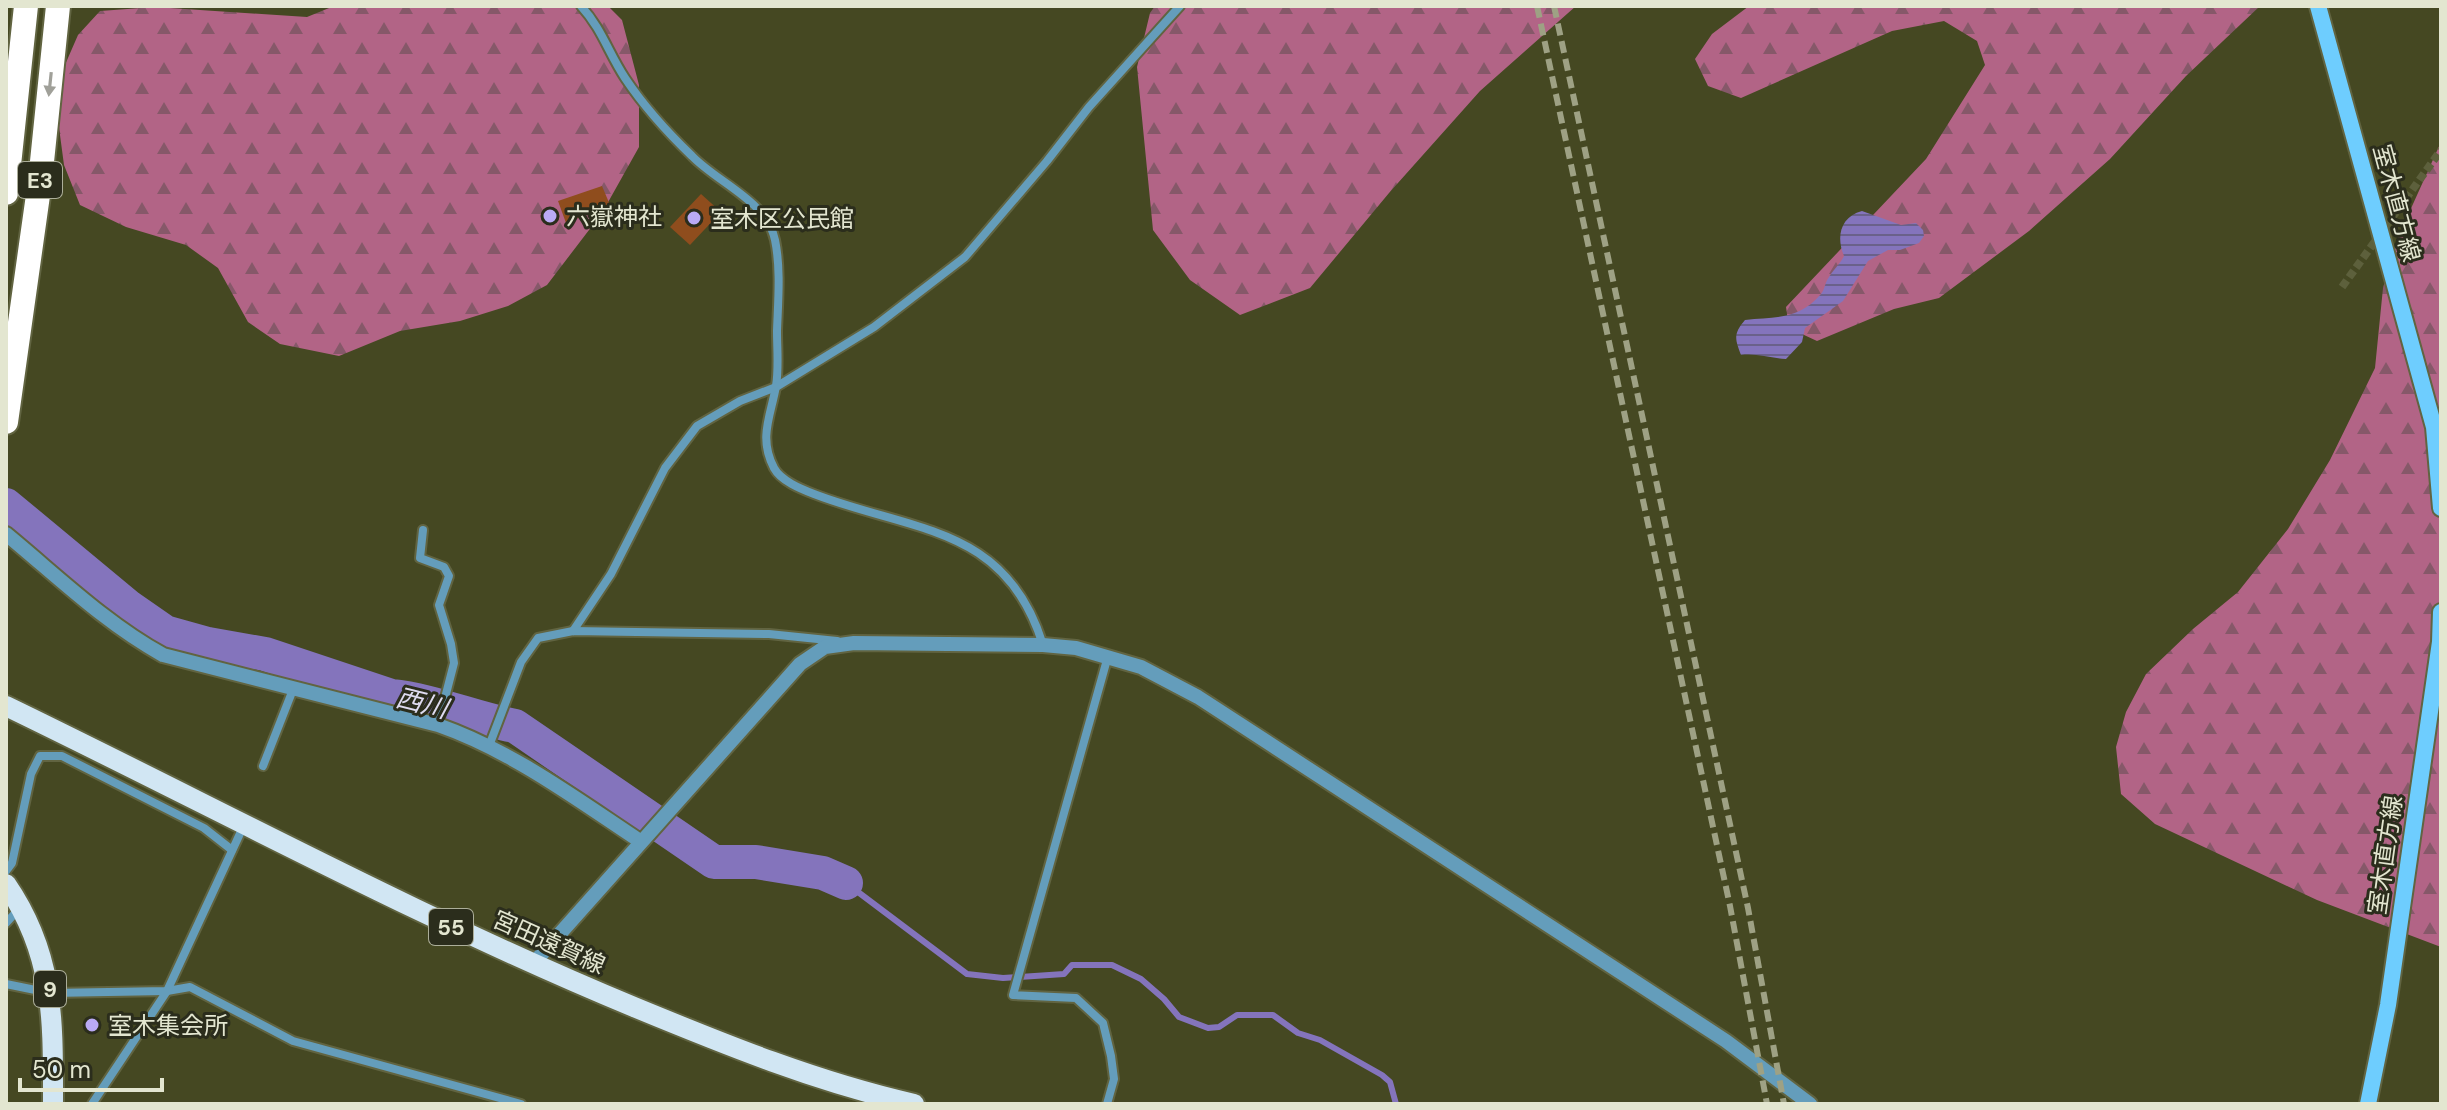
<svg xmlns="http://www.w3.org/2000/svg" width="2447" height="1110" font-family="'DM Sans','Noto Sans JP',sans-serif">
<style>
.forest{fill:url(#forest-firs)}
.water{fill:url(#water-rules)}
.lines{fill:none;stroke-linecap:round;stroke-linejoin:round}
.stream{stroke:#8474bc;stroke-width:6}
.river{stroke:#8474bc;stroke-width:34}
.building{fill:#8f4d1d}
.minor-tunnel{stroke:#5d603c;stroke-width:8;stroke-dasharray:8 4;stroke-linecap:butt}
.minor-casing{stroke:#616441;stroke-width:12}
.tertiary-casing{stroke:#616441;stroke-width:18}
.secondary-casing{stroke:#616441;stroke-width:20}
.primary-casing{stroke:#616441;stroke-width:24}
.motorway-casing{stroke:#616441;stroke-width:28}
.minor{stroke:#649dbb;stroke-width:8}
.tertiary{stroke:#649dbb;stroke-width:14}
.secondary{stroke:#6ecdfe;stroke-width:16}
.primary{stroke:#d1e6f3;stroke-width:20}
.motorway{stroke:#fff;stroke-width:24}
.rail{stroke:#9ea184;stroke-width:6;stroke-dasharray:12 6;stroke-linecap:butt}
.oneway{fill:#a0a099}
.poi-dot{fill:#baaaf6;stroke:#2b2d1c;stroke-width:3}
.labels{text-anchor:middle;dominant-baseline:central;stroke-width:6;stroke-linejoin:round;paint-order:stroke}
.shield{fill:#2b2d1c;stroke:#acae9a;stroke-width:2}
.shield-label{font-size:22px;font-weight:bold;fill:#e3e6d0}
.street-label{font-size:24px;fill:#e3e6d0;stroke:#2b2d1c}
.poi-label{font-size:24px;fill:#e3e6d0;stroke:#2b2d1c;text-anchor:start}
.water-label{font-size:26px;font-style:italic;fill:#dedbef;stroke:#2b2d1c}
</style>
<defs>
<pattern id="forest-firs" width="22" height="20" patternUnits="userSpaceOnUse" patternTransform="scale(2)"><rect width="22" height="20" fill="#b26486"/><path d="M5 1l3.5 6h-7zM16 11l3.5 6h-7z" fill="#865869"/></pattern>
<pattern id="water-rules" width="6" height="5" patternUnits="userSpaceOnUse" patternTransform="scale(2)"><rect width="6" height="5" fill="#8474bc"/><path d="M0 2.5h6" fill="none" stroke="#6a618a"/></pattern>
</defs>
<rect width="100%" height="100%" fill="#454822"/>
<g class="forest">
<path d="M334 6H608L622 20 639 85V147L602 213 547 285 508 306 460 321 400 331 339 356 280 344 248 322 218 268 186 245 126 227 80 205 64 165 54 90 78 35 100 11 155 7 307 17Z"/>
<path d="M1155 6H1576L1480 91 1389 193 1310 288 1240 315 1190 280 1153 230 1137 67 1150 13Z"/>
<path d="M1749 6H2260L2186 76 2110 159 2029 231 1939 298 1894 309 1817 341 1789 328 1786 307 1926 159 1985 65 1977 41 1944 21 1892 31 1741 98 1708 86 1695 59 1712 34Z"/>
<path d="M2441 142V947L2317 900 2155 824 2121 794 2116 747 2126 712 2146 674 2193 629 2238 592 2288 529 2330 460 2375 368 2383 288 2399 235Z"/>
</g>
<path class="water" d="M1862 211 1901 225 1916 223 1923 230 1924 236 1919 243 1900 250H1888L1868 261 1843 301 1805 328 1802 342 1786 359C1771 358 1756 353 1741 355 1735 339 1733 334 1745 320 1775 316 1798 321 1821 294 1825 289 1825 282 1829 277 1833 270 1840 264 1844 256 1836 237 1840 217 1862 211Z"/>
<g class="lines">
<path class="stream" d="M846 883 967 974 1003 978 1064 974 1072 965H1112L1141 979 1164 999 1179 1017 1208 1028 1219 1027 1237 1015H1273L1298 1033 1320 1040 1382 1075 1390 1082 1396 1104"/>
<path class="river" d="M6 505 129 607 165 632 208 644 265 654 391 696C433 700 473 718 515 726L714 862H756L823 873 846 883"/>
</g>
<g class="building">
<path d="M602 186 610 205 566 223 558 201Z"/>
<path d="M701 194 721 212 690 245 670 227Z"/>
</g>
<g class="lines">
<path class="minor-tunnel" d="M2342 287 2441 150"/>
<g class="minor-casing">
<g id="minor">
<path d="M581 6C602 29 608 52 625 78 643 105 668 133 692 156 718 183 767 201 775 240 781 269 778 302 777 331 777 349 779 368 776 386 771 415 758 438 774 468 781 481 801 489 814 494 913 532 1006 525 1043 645"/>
<path d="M423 530 420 558 444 567 449 576 439 605 451 644 454 663 438 725"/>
<path d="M573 631 611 574 665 468 697 426 740 401 776 387 874 327 965 257 1047 161 1089 107 1180 6"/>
<path d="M489 746 521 662 538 638 573 631 769 634 837 641"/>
<path d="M263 766 294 687"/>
<path d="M6 871 12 863 31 774 40 756H62L204 828 232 850"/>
<path d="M6 923 19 909"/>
<path d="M6 984 50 993 167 991 190 987 293 1041 521 1104"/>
<path d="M92 1104 167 991 244 825"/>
<path d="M1107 1104 1114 1079 1111 1056 1103 1023 1076 998 1013 995 1108 656"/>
</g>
</g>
<g class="tertiary-casing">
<g id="tertiary">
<path d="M6 534C57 576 105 623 163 655L438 725C512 751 575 798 640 841"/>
<path d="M532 965 800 664 825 647 854 643 1043 645 1076 648 1141 667 1198 697 1726 1041 1810 1104"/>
</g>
</g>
<g class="secondary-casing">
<g id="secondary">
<path d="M2318 6 2434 427 2441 508"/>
<path d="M2368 1104 2388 1005 2440 642 2441 612"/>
</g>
</g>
<g class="primary-casing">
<g id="primary">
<path d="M6 706C215 807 419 918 634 1007 726 1045 817 1082 914 1104"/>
<path d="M6 884C55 955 53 1021 53 1104"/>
</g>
</g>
<g class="motorway-casing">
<g id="motorway">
<path d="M6 193 26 6"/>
<path d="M6 422 40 181 58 6"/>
</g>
</g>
<use href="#minor" class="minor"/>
<use href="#tertiary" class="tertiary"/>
<use href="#secondary" class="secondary"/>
<use href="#primary" class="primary"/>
<use href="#motorway" class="motorway"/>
<g class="rail">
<path d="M1537 6 1730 906 1767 1104"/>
<path d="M1554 6 1748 908 1784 1104"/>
</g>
</g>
<defs><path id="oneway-solid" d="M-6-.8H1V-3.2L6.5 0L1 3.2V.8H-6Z" transform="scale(2)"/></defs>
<use class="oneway" href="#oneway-solid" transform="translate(50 84) rotate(96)"/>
<g class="poi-dot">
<circle cx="550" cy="216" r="8"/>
<circle cx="694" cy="218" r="8"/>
<circle cx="92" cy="1025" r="8"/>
</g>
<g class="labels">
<g class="shield">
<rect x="18" y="162" width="44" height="36" rx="6"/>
<rect x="429" y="909" width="44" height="36" rx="6"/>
<rect x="34" y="971" width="32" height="36" rx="6"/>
</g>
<g class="shield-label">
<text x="40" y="180">E3</text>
<text x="451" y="927">55</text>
<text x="50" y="989">9</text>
</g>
<g class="street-label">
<text transform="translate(2397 203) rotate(75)">室木直方線</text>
<text transform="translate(2385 855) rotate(-82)">室木直方線</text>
<text transform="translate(549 942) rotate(24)">宮田遠賀線</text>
</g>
<g class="poi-label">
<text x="566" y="216">六嶽神社</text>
<text x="710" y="218">室木区公民館</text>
<text x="108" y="1025">室木集会所</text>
</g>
<g class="water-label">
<text transform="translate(422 703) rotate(14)">西川</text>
</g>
</g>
<rect width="2447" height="1110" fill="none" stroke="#e3e6d0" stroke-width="16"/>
<path d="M20 1078v12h142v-12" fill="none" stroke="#e3e6d0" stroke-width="4"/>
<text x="32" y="1078" font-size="24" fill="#e3e6d0" stroke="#2b2d1c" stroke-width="6" paint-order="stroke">50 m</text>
</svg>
